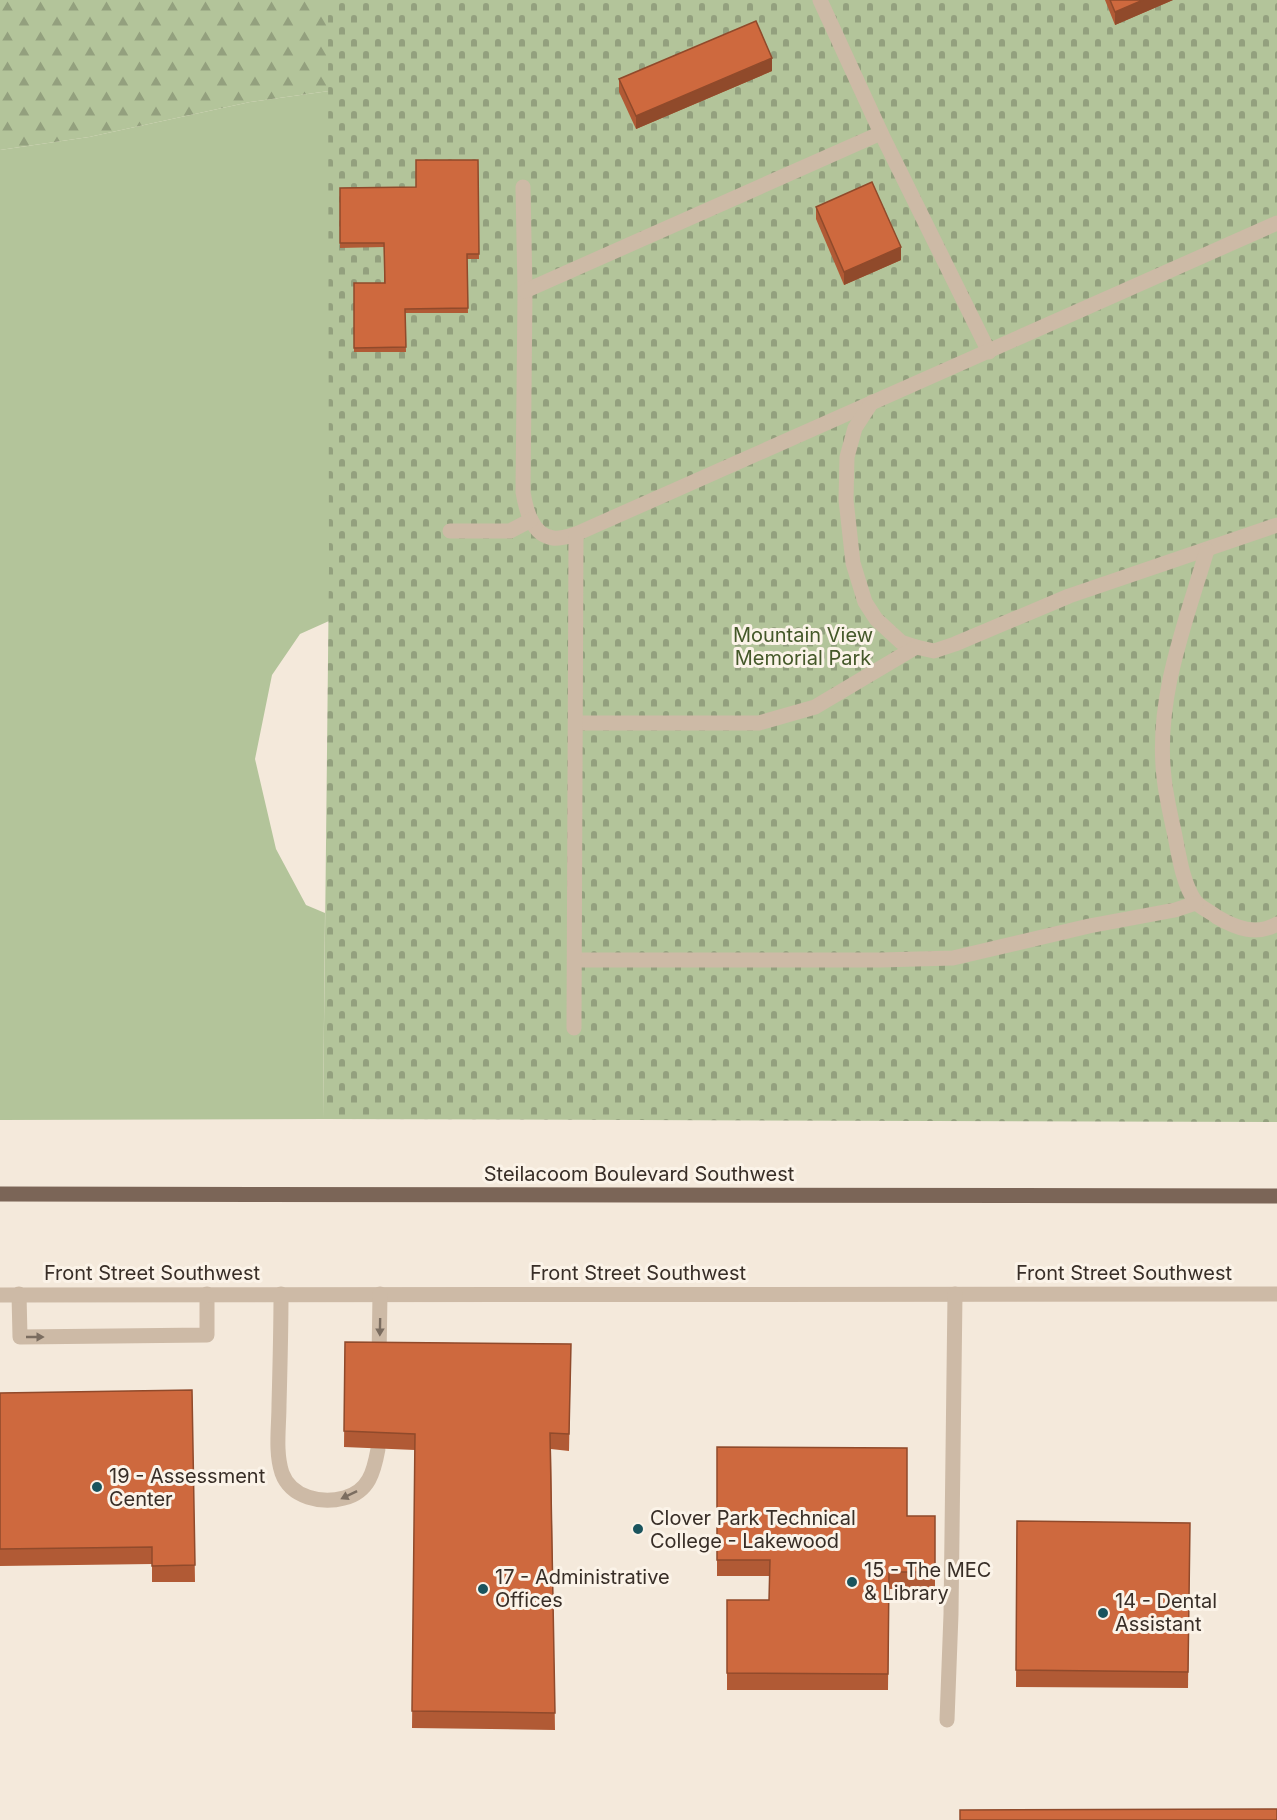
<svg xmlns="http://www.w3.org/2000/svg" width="1277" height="1820" font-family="Inter,sans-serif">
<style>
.green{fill:#b3c49a}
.forest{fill:url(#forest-firs)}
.cemetery{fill:url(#cemetery-stones)}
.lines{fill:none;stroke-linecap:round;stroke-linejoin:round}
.minor{stroke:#cdbaa6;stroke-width:15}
.major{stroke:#7b6557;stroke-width:15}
.wall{fill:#b15a35}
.shaded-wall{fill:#904a2b}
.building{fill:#ce693e;stroke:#904a2b;stroke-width:1.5}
.oneway{fill:#7b6d60}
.poi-dot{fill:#1a545d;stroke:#fbf3e8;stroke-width:2}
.labels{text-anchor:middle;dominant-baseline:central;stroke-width:6;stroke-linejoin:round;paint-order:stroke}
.park-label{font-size:20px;fill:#445829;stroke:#fbf3e8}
.street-label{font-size:20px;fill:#382e27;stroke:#fbf3e8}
.poi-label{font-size:20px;fill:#382e27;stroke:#fbf3e8;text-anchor:start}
</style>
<defs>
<pattern id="forest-firs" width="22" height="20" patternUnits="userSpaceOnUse" patternTransform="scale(1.5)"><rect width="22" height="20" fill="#b3c49a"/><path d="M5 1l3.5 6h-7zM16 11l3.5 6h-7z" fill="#93a07e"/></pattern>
<pattern id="cemetery-stones" width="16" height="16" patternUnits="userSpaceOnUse" patternTransform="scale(1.5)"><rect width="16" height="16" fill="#b3c49a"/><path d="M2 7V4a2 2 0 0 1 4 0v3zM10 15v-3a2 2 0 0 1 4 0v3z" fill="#93a07e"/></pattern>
</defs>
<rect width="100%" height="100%" fill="#f4e9db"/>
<path class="green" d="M329 91V621L300 634 272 675 255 759 276 849 306 905 325 913 323 1119 0 1120V150L89 137 250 102Z"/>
<path class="forest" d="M0 0H560L501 28 329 91 250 102 89 137 0 150Z"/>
<path class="cemetery" d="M328 0H1277V1122L323 1119 329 569Z"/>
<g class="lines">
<g class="minor">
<path d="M820 0 881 133 989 352"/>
<path d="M523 187 525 291 523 492C526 510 532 535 553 538 560 539 569 536 576 534L1277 223"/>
<path d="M525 291 881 133"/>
<path d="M872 402 855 428 847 457 846 500 853 563 865 602 876 619 901 642 916 647 934 651 955 644 1069 596 1277 525"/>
<path d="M450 531H510L531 520"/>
<path d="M1207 550C1185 624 1155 699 1164 777 1166 797 1171 817 1175 836 1179 856 1183 884 1195 901 1199 907 1211 912 1217 917 1236 928 1256 936 1277 924"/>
<path d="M576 723H759L815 707 916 647"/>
<path d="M575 960H881L953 958 1089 926 1175 910 1196 903"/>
<path d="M574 1028 576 534"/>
<path d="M19 1294 20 1337 207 1335V1294"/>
<path d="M281 1294C281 1331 280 1368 279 1405 279 1427 275 1452 282 1473 291 1498 322 1504 344 1498 369 1492 374 1471 378 1449"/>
<path d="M0 1295 1277 1294"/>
<path d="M379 1360 380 1294"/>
<path d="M947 1720 951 1614 955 1294"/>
</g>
<path class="major" d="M0 1194 1277 1196"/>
</g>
<g class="wall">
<path d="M1105 0H1173L1115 25Z"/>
<path d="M772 71 636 129 619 92V79Z"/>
<path d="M478 160 479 259H467L468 313H405L406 352H354V283H384V247L340 248V188L416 187Z"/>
<path d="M816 207 901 260 844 285 816 219Z"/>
<path d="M345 1342 571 1344 569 1451 551 1449 555 1730 412 1728 415 1450 344 1447Z"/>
<path d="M192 1390 195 1582H152V1564L0 1566V1393Z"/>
<path d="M717 1447 907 1516H935V1589H889L888 1690H727V1600H769L770 1576H717Z"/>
<path d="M1017 1521 1190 1523 1188 1688 1016 1687Z"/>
</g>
<g class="shaded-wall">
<path d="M1143 0H1173L1115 25V12Z"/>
<path d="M772 58V71L636 129V116Z"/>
<path d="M901 247V260L844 285V272Z"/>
</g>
<g class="building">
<path d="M1110 0H1143L1115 12Z"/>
<path d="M756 21 772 58 636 116 619 79Z"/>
<path d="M416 160H478L479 254H467L468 308 405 309 406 347 354 348V283H385L384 243H340V188L416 187Z"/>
<path d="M872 182 901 247 844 272 816 207Z"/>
<path d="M345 1342 571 1344 569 1434 550 1433 555 1713 412 1711 415 1434 344 1431Z"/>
<path d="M192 1390 195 1565 152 1566V1547L0 1549V1393Z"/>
<path d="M717 1447 907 1448V1516H935V1572H889L888 1674 727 1673V1600H769L770 1560H717Z"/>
<path d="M1017 1521 1190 1523 1188 1672 1016 1670Z"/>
<path d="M1277 1809V1820H960V1810Z"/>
</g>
<defs><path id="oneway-solid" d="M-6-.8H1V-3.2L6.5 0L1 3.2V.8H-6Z" transform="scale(1.5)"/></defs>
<g class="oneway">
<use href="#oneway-solid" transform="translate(380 1327) rotate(91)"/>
<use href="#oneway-solid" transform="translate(35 1337)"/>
<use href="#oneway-solid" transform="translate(349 1495) rotate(154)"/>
</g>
<g class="poi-dot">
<circle cx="97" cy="1487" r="6"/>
<circle cx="638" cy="1529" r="6"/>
<circle cx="852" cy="1582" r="6"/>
<circle cx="483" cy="1589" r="6"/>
<circle cx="1103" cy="1613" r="6"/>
</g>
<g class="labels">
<g class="park-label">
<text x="803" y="635">Mountain View<tspan x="803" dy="23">Memorial Park</tspan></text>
</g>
<g class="street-label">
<text x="639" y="1174">Steilacoom Boulevard Southwest</text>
<text x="152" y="1273">Front Street Southwest</text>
<text x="638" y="1273">Front Street Southwest</text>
<text x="1124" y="1273">Front Street Southwest</text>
</g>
<g class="poi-label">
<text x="109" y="1476">19 - Assessment<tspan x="109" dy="23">Center</tspan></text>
<text x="650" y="1518">Clover Park Technical<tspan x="650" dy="23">College - Lakewood</tspan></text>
<text x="864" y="1570">15 - The MEC<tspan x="864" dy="23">&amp; Library</tspan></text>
<text x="495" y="1577">17 - Administrative<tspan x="495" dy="23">Offices</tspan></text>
<text x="1115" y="1601">14 - Dental<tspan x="1115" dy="23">Assistant</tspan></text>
</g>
</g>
</svg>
